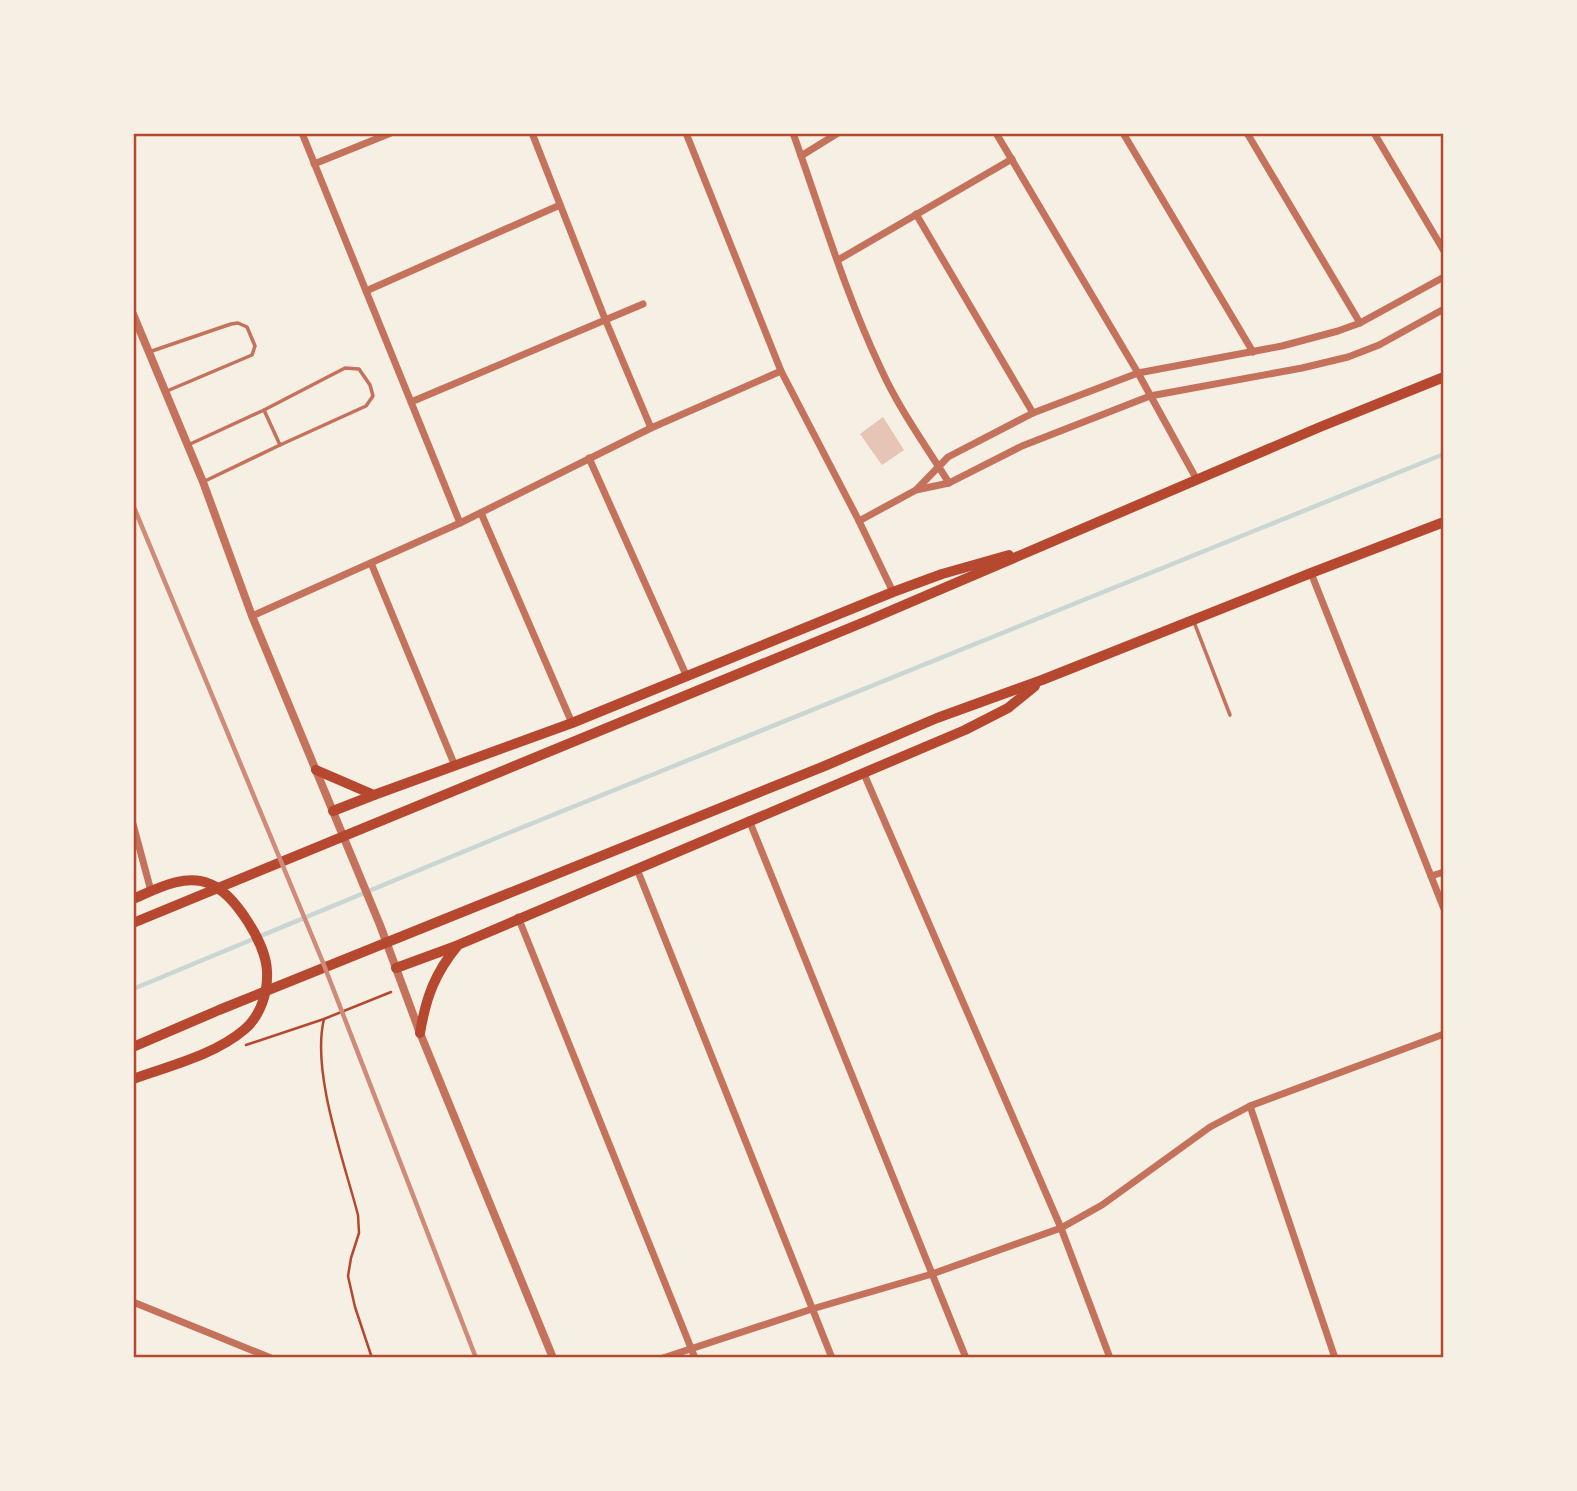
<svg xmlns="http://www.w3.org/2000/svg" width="1577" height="1491" font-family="'Nunito Sans',sans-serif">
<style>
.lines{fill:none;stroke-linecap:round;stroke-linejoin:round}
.stream{stroke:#c9d6d2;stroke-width:4.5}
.building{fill:#e6c5b7}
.path{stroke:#b5482f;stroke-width:2.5}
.service{stroke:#c5725c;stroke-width:3.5}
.minor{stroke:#c5725c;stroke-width:7}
.tertiary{stroke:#c5725c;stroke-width:8}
.trunk{stroke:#b5482f;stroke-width:10}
.rail{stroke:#cf8b77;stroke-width:4.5}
.neatline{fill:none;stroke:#b5482f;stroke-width:2.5}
</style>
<rect width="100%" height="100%" fill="#f6efe4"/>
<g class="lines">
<path class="stream" d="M133 989 506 834 1444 454"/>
</g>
<path class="building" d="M883 417 904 450 882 465 860 434Z"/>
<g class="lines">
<g class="path">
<path d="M324 1019C311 1072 344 1161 358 1215L359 1233 351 1258 348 1276 355 1307 372 1358"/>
<path d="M246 1045 324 1019 391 992"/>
</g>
<g class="service">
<path d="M149 352 231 324 238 323 247 327 255 346 252 355 167 391"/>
<path d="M264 410 345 368 359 369 370 385 373 396 366 406 280 445"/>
<path d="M188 445 264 410 280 445 205 481"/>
<path d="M1194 622 1230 715"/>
</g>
<g class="minor">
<path d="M302 133 460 523"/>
<path d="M532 133 605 319 651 428"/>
<path d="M686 133 781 371 859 521 893 592"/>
<path d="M793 133C821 211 845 293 881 369 899 409 926 446 949 483"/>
<path d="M996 133 1138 373 1197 480"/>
<path d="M1123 133 1253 352"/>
<path d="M1247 133 1360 323"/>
<path d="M1374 133 1444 251"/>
<path d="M801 156 838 133"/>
<path d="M314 164 391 133"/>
<path d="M916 214 1033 413"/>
<path d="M838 260 1012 159"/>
<path d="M366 291 560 205"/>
<path d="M411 402 643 304"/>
<path d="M589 458 687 677"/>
<path d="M917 489 948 457 1033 413 1138 373 1282 346 1338 331 1360 323 1444 277"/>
<path d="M481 513 572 723"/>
<path d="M859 521 916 490 949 483 1022 446 1150 396 1302 368 1348 357 1379 345 1444 309"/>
<path d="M371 563 455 766"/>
<path d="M1311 573 1444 909"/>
<path d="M252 616 460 523 651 428 781 371"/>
<path d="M864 774 1061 1228 1110 1358"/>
<path d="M749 820 966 1358"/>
<path d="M133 824 151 891"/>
<path d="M637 869 832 1358"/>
<path d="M1431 876 1444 872"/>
<path d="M518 917 695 1358"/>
<path d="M1250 1106 1335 1358"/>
<path d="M133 1302 271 1358"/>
<path d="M663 1358 812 1309 932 1274 1061 1228 1102 1205 1210 1127 1250 1106 1444 1034"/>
</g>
<path class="tertiary" d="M133 314 203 482 252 616 380 925 420 1033 553 1358"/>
<g class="trunk">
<path d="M316 770 374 795 572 723 893 592 942 574 1009 555"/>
<path d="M333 811 374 795"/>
<path d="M133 899C156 889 185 873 210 884 235 894 266 944 267 971 268 992 261 1015 245 1029 215 1055 169 1066 133 1079"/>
<path d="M133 923 869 620 1320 427 1444 377"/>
<path d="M396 968 456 946"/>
<path d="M420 1033C426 997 435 973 458 945L965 730 1008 708 1035 686"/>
<path d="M133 1047 219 1010 827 765 937 718 1042 680 1311 573 1444 522"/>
</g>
<path class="rail" d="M133 505 322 960 476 1358"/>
</g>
<rect width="1577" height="1491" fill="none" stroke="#f6efe4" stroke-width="270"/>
<rect x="135" y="135" width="1307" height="1221" class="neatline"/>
</svg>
